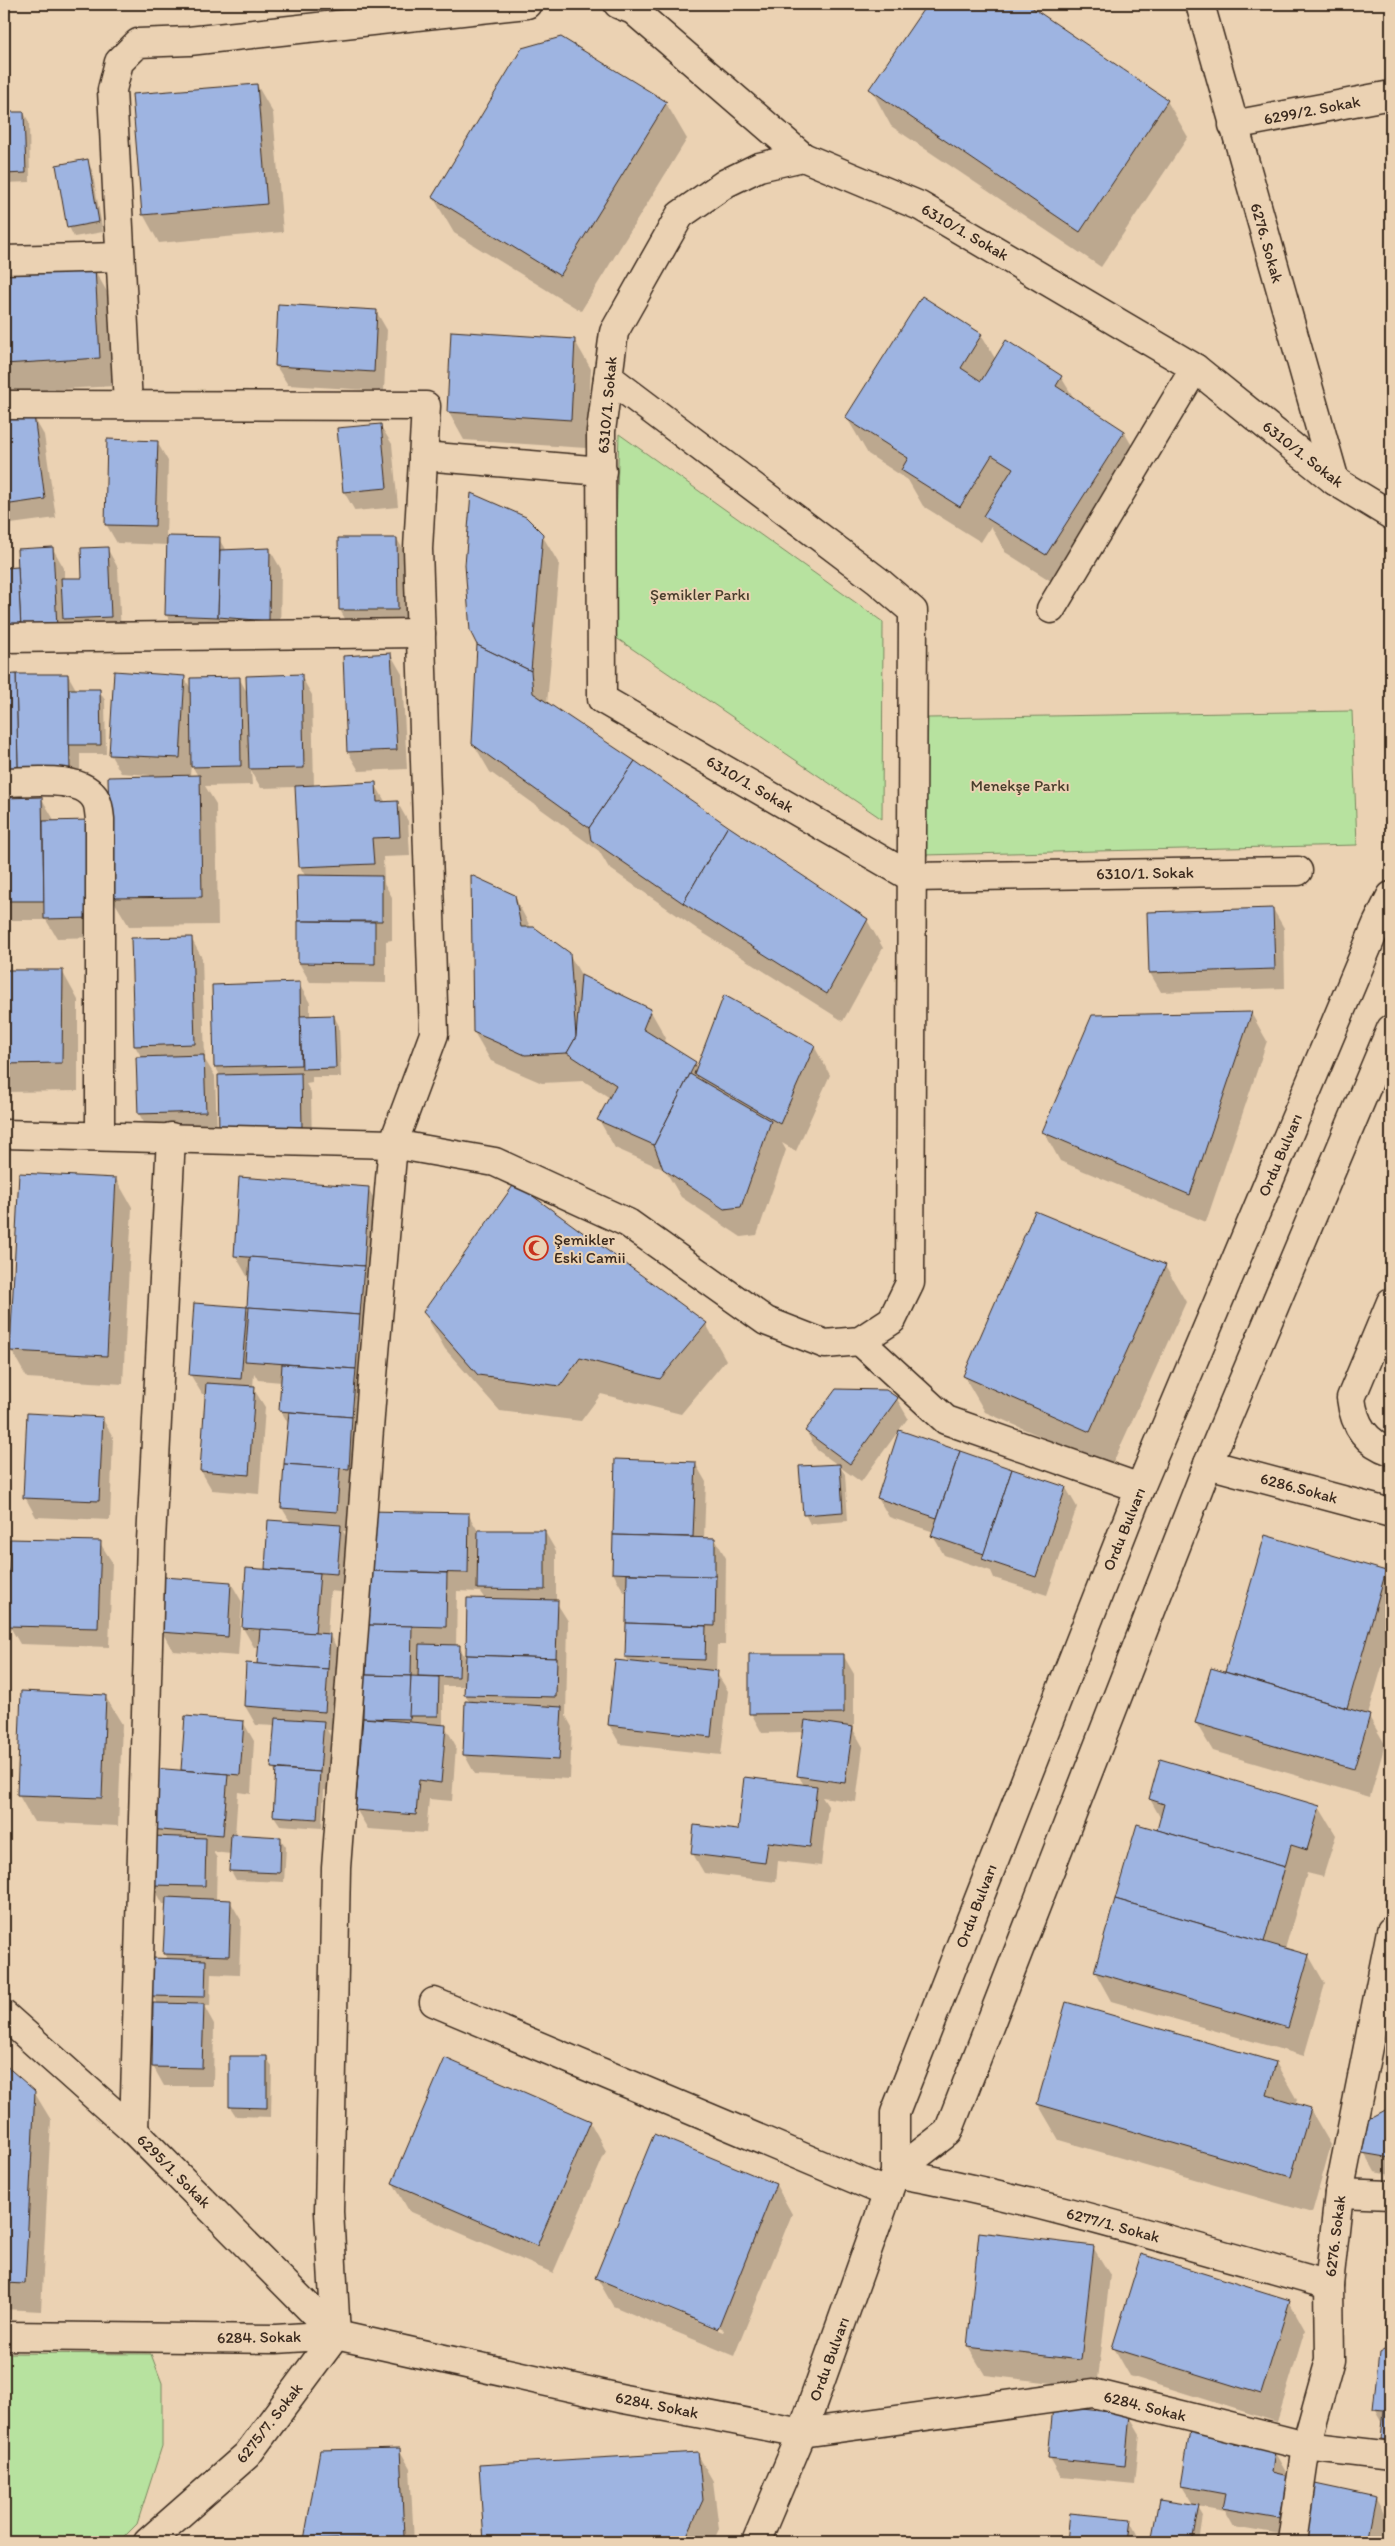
<svg xmlns="http://www.w3.org/2000/svg" width="1395" height="2546" font-family="Itim,sans-serif">
<style>
.green{fill:#b7e29f;stroke:#79865e}
.shadow{fill:#0003;fill-rule:evenodd}
.building{fill:#9eb4e1;stroke:#3b2a1e}
.lines{fill:none;stroke-linecap:round;stroke-linejoin:round}
.minor-casing{stroke:#3b2a1e;stroke-width:31}
.major-casing{stroke:#3b2a1e;stroke-width:31}
.minor{stroke:#ebd2b3;stroke-width:28}
.major{stroke:#ebd2b3;stroke-width:28}
.labels{text-anchor:middle;dominant-baseline:central;stroke-width:4;stroke-linejoin:round;paint-order:stroke}
.street-label{font-size:16px;fill:#3b2a1e;stroke:#ebd2b3}
.park-label{font-size:16px;fill:#473c2b;stroke:#ebd2b3}
.poi-label{font-size:16px;fill:#3b2a1e;stroke:#ebd2b3;text-anchor:start}
</style>
<rect width="100%" height="100%" fill="#ebd2b3"/>
<filter id="ink" filterUnits="userSpaceOnUse"><feTurbulence type="fractalNoise" baseFrequency=".02" numOctaves="2"/><feDisplacementMap in="SourceGraphic" scale="10" xChannelSelector="R" yChannelSelector="G"/><feConvolveMatrix kernelMatrix="1 2 1 2 8 2 1 2 1" color-interpolation-filters="sRGB"/></filter>
<g filter="url(#ink)">
<g class="green">
<path d="M619 434 883 622 882 819 612 635Z"/>
<path d="M1352 711 1357 845 924 855 928 718Z"/>
<path d="M4 2353 151 2354 162 2383V2446L137 2524 119 2542H4Z"/>
</g>
<g class="shadow">
<path d="M928 4H1024L1167 101 1188 137 1101 267 891 126 871 89Z"/>
<path d="M257 85 273 113 283 232 159 243 143 214Z"/>
<path d="M666 103 687 139 581 311 454 233 433 197Z"/>
<path d="M4 113H24L29 122 30 182 4 183Z"/>
<path d="M87 161 92 170 103 232 74 237 69 227Z"/>
<path d="M94 269 110 297 115 386 9 392 4 383V274Z"/>
<path d="M376 311 387 330 384 391 288 385 276 366Z"/>
<path d="M981 335 996 360 1007 342 1061 377 1075 400 1124 432 1145 468 1067 591 1005 552 991 526 981 542 923 506 908 480 868 454 847 418Z"/>
<path d="M575 341 591 369 586 448 464 440 448 411Z"/>
<path d="M33 416 44 435 56 518 11 524 4 511V420Z"/>
<path d="M380 425 392 444 398 507 355 511 344 492Z"/>
<path d="M157 442 168 461 166 537 219 539 226 551 270 550 281 569 280 639 177 634 166 614 168 545 117 543 106 524Z"/>
<path d="M542 535 559 564 547 704 867 920 883 948 843 1021 700 931 609 868 599 851 490 772 473 743 479 644Z"/>
<path d="M397 539 408 558V629H351L340 610Z"/>
<path d="M107 548 118 568 121 636 75 638 66 623 67 647 4 638V569L19 568 53 549 64 568V580L83 579Z"/>
<path d="M391 655 402 674 407 769 359 771 348 752 344 657Z"/>
<path d="M68 675 77 691H99L105 700 106 754H80V789L4 785V676Z"/>
<path d="M301 676 312 695 314 786 375 784 386 803 397 802 408 821 410 856 383 857 384 883 392 897V940L386 941V983L310 982 299 963 298 877H306L300 867 296 787 261 788 251 771 252 785 205 786 216 804 218 925 129 926 112 898 150 775 121 773 110 754 184 677 191 689 239 678 248 694ZM191 764 195 771 198 776H190Z"/>
<path d="M4 799H42L53 818 103 937 57 938 46 920H4Z"/>
<path d="M514 896 531 928 569 954 583 978 650 1010 666 1038 664 1044 695 1063 697 1068 814 1046 830 1075 796 1151 782 1143 786 1150 757 1235 741 1237 681 1197 665 1170 615 1148 599 1120 610 1098 584 1081 542 1083 491 1061 474 1032Z"/>
<path d="M1273 909 1284 928 1285 988 1161 992 1150 973Z"/>
<path d="M191 938 202 958 205 1060 215 1076 217 1131 150 1133 139 1114 142 1058 135 1046Z"/>
<path d="M62 971 78 1000V1091L4 1092V972Z"/>
<path d="M299 984 310 1003V1017L334 1016 339 1026 341 1077H312V1083L306 1084 311 1093 312 1146 232 1148 221 1077 215 1066Z"/>
<path d="M1251 1013 1267 1041 1206 1222 1060 1161 1044 1132Z"/>
<path d="M116 1179 132 1207 123 1384 27 1378 11 1350Z"/>
<path d="M368 1188 384 1216 359 1487 350 1486 347 1531H343L351 1546 348 1593 330 1591 327 1635 330 1636 341 1655 335 1730H327L334 1742 331 1791 324 1790 322 1828 280 1825 274 1816 277 1775 273 1768 275 1726 256 1725 245 1706 258 1665 260 1647H254L243 1628 266 1570 270 1521 291 1523 282 1508 289 1425 281 1411 282 1382 258 1380 254 1373 253 1388 265 1407 259 1494 212 1490 201 1471 206 1394H202L190 1374 246 1308 249 1312 250 1281 235 1255Z"/>
<path d="M1165 1266 1186 1302 1111 1467 985 1412 964 1376Z"/>
<path d="M424 1312 706 1324 726 1360 681 1414 601 1394 581 1421 500 1411 445 1349Z"/>
<path d="M897 1399 908 1418 861 1482 840 1467 845 1474 848 1521 810 1524 805 1514 838 1465 817 1450 806 1431Z"/>
<path d="M102 1418 113 1437 110 1520 36 1517 25 1497Z"/>
<path d="M900 1432 1066 1488 1077 1507 1047 1595 994 1578 991 1571 944 1555 933 1536 934 1532 889 1517 878 1498Z"/>
<path d="M616 1460 695 1463 706 1482 704 1538 715 1539 726 1558 725 1645H717L716 1672 728 1691 721 1755 620 1744 609 1725 630 1663 626 1657 628 1592H624L613 1573Z"/>
<path d="M371 1512 468 1514 478 1531 545 1532 556 1551V1602L568 1621 566 1716 572 1727 570 1779 475 1774 464 1754 470 1703 465 1694 466 1686H443V1726H445L456 1746 452 1801 429 1799 426 1833 368 1829 356 1809 368 1676ZM457 1591 480 1592 485 1599 466 1659 459 1646H456Z"/>
<path d="M1266 1537 1385 1572 1391 1582V1636L1368 1715 1385 1744 1370 1797 1213 1751 1196 1723 1226 1674Z"/>
<path d="M100 1543 112 1562 109 1647 20 1644 9 1625Z"/>
<path d="M231 1583 242 1602 238 1656 173 1651 162 1632Z"/>
<path d="M843 1655 854 1674V1731L863 1747 856 1802 822 1797 828 1806 821 1866 778 1861 776 1882 704 1873 693 1854 740 1831 804 1785 798 1775 804 1732 762 1733 751 1713Z"/>
<path d="M105 1696 122 1724 118 1826 34 1822 18 1794Z"/>
<path d="M186 1718 243 1722 254 1741 251 1794 238 1792 235 1836 280 1838 286 1847 284 1882 236 1880 231 1871V1854L213 1852 217 1858 216 1900 230 1901 241 1920 239 1975 211 1974 210 2006H204L214 2024 213 2086H164L153 2066 157 2004 152 1995 168 1960 164 1953 167 1904H163L152 1884 150 1829 182 1772Z"/>
<path d="M1150 1799 1319 1807 1336 1835 1323 1877 1307 1873 1285 1949 1309 1956 1325 1984 1304 2056 1111 2001 1095 1972 1138 1825 1157 1832 1161 1819Z"/>
<path d="M1067 2003 1276 2063 1297 2100 1295 2104 1310 2109 1331 2145 1312 2213 1059 2140 1038 2104Z"/>
<path d="M267 2057 272 2067 271 2117 236 2116 230 2107Z"/>
<path d="M4 2066 34 2092 51 2120 41 2311 4 2309Z"/>
<path d="M1391 2108V2175L1375 2172 1364 2152 1367 2122Z"/>
<path d="M590 2122 606 2151 553 2273 409 2211 393 2183Z"/>
<path d="M655 2136 776 2185 792 2214 734 2356 613 2306 597 2278ZM619 2286 724 2330 723 2332 619 2289Z"/>
<path d="M1093 2247 1110 2275 1097 2388 985 2375 968 2347Z"/>
<path d="M1289 2301 1305 2330 1277 2422 1130 2376 1114 2348Z"/>
<path d="M1391 2348V2455L1382 2439 1384 2424 1375 2408 1381 2354Z"/>
<path d="M1129 2415 1140 2434 1135 2484 1061 2477 1050 2458Z"/>
<path d="M1235 2439 1239 2446 1275 2453 1286 2472 1291 2537 1234 2527 1225 2511 1197 2506 1203 2516 1199 2542H1153L1160 2500 1194 2506 1182 2486Z"/>
<path d="M399 2449 410 2468 414 2542H307L321 2452Z"/>
<path d="M697 2453 713 2481 719 2529 713 2542H485L481 2467Z"/>
<path d="M1376 2498 1387 2518 1382 2542H1305Z"/>
<path d="M1071 2515 1130 2521 1141 2542H1068Z"/>
</g>
<g class="building">
<path d="M927 4H1027L1168 100 1080 232 869 89Z"/>
<path d="M561 37 667 102 560 276 432 197 522 48Z"/>
<path d="M257 84 267 204 142 215 132 94Z"/>
<path d="M4 112H24L26 173 4 174Z"/>
<path d="M88 159 99 222 67 228 56 165Z"/>
<path d="M95 267 100 358 4 364V273Z"/>
<path d="M922 296 982 334 961 368 981 381 1006 340 1062 376 1056 386 1125 431 1046 555 983 516 1013 468 992 455 960 507 901 470 908 458 845 418Z"/>
<path d="M278 304 377 310 374 372 275 366Z"/>
<path d="M451 331 575 339 571 420 447 412Z"/>
<path d="M34 415 45 499 4 505V419Z"/>
<path d="M381 424 387 488 343 492 337 428Z"/>
<path d="M107 439 158 441 155 526 105 525Z"/>
<path d="M471 493 526 517 543 534 531 671 477 645 470 631 465 565Z"/>
<path d="M167 536 220 537 218 617 165 615Z"/>
<path d="M338 538H397L398 610H339Z"/>
<path d="M53 547 57 628 21 629 17 549Z"/>
<path d="M108 547 111 617 63 619 61 578H82L81 548Z"/>
<path d="M270 548 269 621 218 617 220 550Z"/>
<path d="M18 567 21 629 4 630V568Z"/>
<path d="M477 645 531 671 533 693 635 761 589 828 472 744Z"/>
<path d="M391 653 397 750 347 752 343 656Z"/>
<path d="M114 671 185 676 180 758 109 755Z"/>
<path d="M16 674H68L70 770 18 771Z"/>
<path d="M16 674 18 768H4V675Z"/>
<path d="M302 674 304 768 249 769 246 676Z"/>
<path d="M240 677 241 766 191 767 190 678Z"/>
<path d="M69 689H100L101 745H69Z"/>
<path d="M635 761 728 826 683 903 591 840 589 828Z"/>
<path d="M200 775 202 897 111 898 108 777Z"/>
<path d="M376 782 377 802 398 801 400 837 372 838 374 864 299 867 295 786Z"/>
<path d="M42 797 44 901H4V798Z"/>
<path d="M91 820 93 918 44 919 43 821Z"/>
<path d="M728 826 868 919 827 994 683 903Z"/>
<path d="M297 875 382 876V921H298Z"/>
<path d="M471 875 515 895 521 927H534L570 953 576 1037 567 1053 525 1055 473 1032Z"/>
<path d="M1273 908 1275 969 1149 973 1147 912Z"/>
<path d="M298 921 375 922V964L298 963Z"/>
<path d="M192 937 195 1044 134 1046 131 938Z"/>
<path d="M4 970H63L62 1063 4 1064Z"/>
<path d="M581 975 651 1009 643 1029 696 1062 654 1145 597 1120 616 1085 567 1053 576 1037Z"/>
<path d="M300 982 301 1065 214 1067 212 985Z"/>
<path d="M724 995 815 1045 780 1124 694 1074Z"/>
<path d="M1252 1012 1190 1195 1042 1132 1092 1015Z"/>
<path d="M334 1015 336 1068 302 1069 300 1016Z"/>
<path d="M204 1055 206 1112 138 1114 136 1057Z"/>
<path d="M301 1073 302 1127 219 1129 218 1075Z"/>
<path d="M690 1074 771 1121 741 1207 724 1209 663 1169 654 1145Z"/>
<path d="M19 1173 116 1178 107 1356 10 1351Z"/>
<path d="M239 1177 369 1187 364 1266 234 1256Z"/>
<path d="M515 1183 707 1323 660 1379 580 1358 560 1386 478 1375 423 1312Z"/>
<path d="M1035 1211 1166 1265 1090 1432 963 1376Z"/>
<path d="M250 1257 364 1266 360 1315 247 1307Z"/>
<path d="M194 1303 247 1307 241 1379 189 1375Z"/>
<path d="M249 1307 360 1315 356 1369 245 1361Z"/>
<path d="M282 1364 356 1369 352 1417 279 1411Z"/>
<path d="M206 1383 255 1386 249 1475 200 1471Z"/>
<path d="M836 1389 886 1390 898 1398 850 1464 805 1431Z"/>
<path d="M289 1412 352 1417 349 1469 284 1464Z"/>
<path d="M27 1413 103 1417 99 1501 23 1498Z"/>
<path d="M899 1430 960 1451 937 1518 877 1498Z"/>
<path d="M960 1451 1012 1469 984 1554 931 1536Z"/>
<path d="M615 1459 696 1462 693 1537 613 1535Z"/>
<path d="M284 1464 340 1468 337 1512 281 1508Z"/>
<path d="M840 1464 843 1512 803 1515 799 1466Z"/>
<path d="M1012 1469 1066 1487 1036 1577 982 1559Z"/>
<path d="M369 1511 469 1513 468 1573 368 1571Z"/>
<path d="M268 1520 341 1525 337 1574 265 1569Z"/>
<path d="M478 1530H545V1590L477 1589Z"/>
<path d="M613 1535 715 1538V1577L612 1573Z"/>
<path d="M1265 1535 1386 1571 1347 1708 1225 1672Z"/>
<path d="M10 1539 101 1541 98 1628 7 1626Z"/>
<path d="M246 1568 320 1573 315 1633 242 1628Z"/>
<path d="M368 1571 447 1573 446 1627 367 1625Z"/>
<path d="M627 1574 716 1576 715 1626 626 1623Z"/>
<path d="M164 1577 231 1582 228 1637 160 1632Z"/>
<path d="M467 1598 558 1600 556 1658 466 1655Z"/>
<path d="M626 1623 706 1626 705 1660 625 1657Z"/>
<path d="M367 1625 412 1626 411 1676 366 1675Z"/>
<path d="M260 1629 330 1634 328 1669 257 1664Z"/>
<path d="M419 1644 460 1645 459 1677 418 1676Z"/>
<path d="M749 1654H844V1713L749 1714Z"/>
<path d="M466 1655 557 1658 556 1697 464 1695Z"/>
<path d="M615 1660 718 1671 711 1737 608 1725Z"/>
<path d="M246 1663 328 1669 325 1712 244 1706Z"/>
<path d="M1211 1668 1370 1715 1354 1769 1195 1723Z"/>
<path d="M363 1675 411 1676 410 1719 363 1718Z"/>
<path d="M411 1676 439 1677 438 1716H409Z"/>
<path d="M21 1691 106 1695 102 1798 17 1795Z"/>
<path d="M465 1701 562 1707 559 1760 463 1755Z"/>
<path d="M185 1716 244 1721 240 1775 181 1770Z"/>
<path d="M275 1718 324 1721 320 1772 271 1768Z"/>
<path d="M363 1718 446 1725 441 1783 419 1780 416 1815 355 1810Z"/>
<path d="M805 1720 853 1727 845 1783 797 1776Z"/>
<path d="M1160 1759 1320 1806 1307 1850 1291 1845 1285 1867 1157 1830 1164 1804 1149 1799Z"/>
<path d="M153 1768 228 1774 223 1835 148 1829Z"/>
<path d="M276 1769 320 1772 317 1819 273 1816Z"/>
<path d="M744 1777 817 1786 810 1847 768 1842 765 1863 691 1854 694 1825 738 1830Z"/>
<path d="M1137 1824 1285 1867 1264 1942 1115 1899Z"/>
<path d="M231 1834 281 1837 280 1873 229 1871Z"/>
<path d="M152 1836 206 1838 205 1886 151 1885Z"/>
<path d="M166 1897 231 1900 229 1956 163 1954Z"/>
<path d="M1115 1899 1309 1955 1288 2028 1094 1972Z"/>
<path d="M152 1958 206 1960 205 1997 151 1996Z"/>
<path d="M1066 2002 1276 2062 1267 2095 1311 2108 1291 2177 1037 2104Z"/>
<path d="M153 2003 204 2004 202 2068 152 2067Z"/>
<path d="M229 2056H267V2108L229 2107Z"/>
<path d="M445 2058 591 2121 537 2246 392 2183Z"/>
<path d="M4 2064 35 2091 25 2284 4 2283Z"/>
<path d="M1391 2107V2158L1362 2153 1365 2121Z"/>
<path d="M654 2134 776 2184 718 2329 595 2278Z"/>
<path d="M979 2232 1094 2246 1081 2360 967 2347Z"/>
<path d="M1141 2254 1290 2300 1261 2394 1112 2348Z"/>
<path d="M1391 2346V2441L1381 2439 1384 2410 1373 2409 1379 2353Z"/>
<path d="M1053 2406 1130 2414 1125 2466 1048 2458Z"/>
<path d="M1190 2430 1235 2437 1234 2444 1275 2451 1272 2472 1288 2476 1280 2518 1222 2508 1225 2494 1181 2486Z"/>
<path d="M400 2448 404 2537 304 2540 320 2450Z"/>
<path d="M698 2452 703 2500 684 2542H484L479 2465Z"/>
<path d="M1315 2484 1376 2497 1367 2542H1303Z"/>
<path d="M1159 2499 1199 2505 1192 2542H1151Z"/>
<path d="M1070 2513 1131 2519 1128 2542H1067Z"/>
</g>
<g class="lines">
<g class="minor-casing">
<g id="minor">
<path d="M618 4 633 10 803 157"/>
<path d="M1200 4 1335 481"/>
<path d="M1233 125 1391 95"/>
<path d="M4 260 120 257"/>
<path d="M4 405 426 406 418 549 434 1034 393 1144 373 1376 336 1868 329 2212 336 2335"/>
<path d="M128 405 112 90 119 62 138 43 189 41 527 4"/>
<path d="M423 456 602 471"/>
<path d="M1051 609 1195 368"/>
<path d="M4 638 421 633"/>
<path d="M4 782C28 782 83 774 96 800 99 805 99 813 100 819V1135"/>
<path d="M1298 871 911 877 602 699 601 431 614 332 680 215 726 183 759 167 803 157 920 206 1195 368 1335 481 1391 515"/>
<path d="M4 1134 393 1144 495 1162 628 1223 766 1321 825 1344 860 1341 892 1320 910 1283 913 611 878 581 608 377"/>
<path d="M1391 1302 1351 1398C1354 1424 1365 1443 1391 1451"/>
<path d="M860 1341 946 1420 1140 1488"/>
<path d="M1208 1464 1391 1513"/>
<path d="M434 2002 888 2193"/>
<path d="M4 2015 134 2131 336 2335"/>
<path d="M134 2131 151 1541 171 1137"/>
<path d="M895 2173C1042 2200 1185 2245 1329 2285"/>
<path d="M1339 2193 1391 2195"/>
<path d="M4 2336 276 2339 336 2335 624 2399 802 2433 1093 2393 1306 2446 1391 2456"/>
<path d="M148 2542 247 2455 336 2335"/>
<path d="M1292 2542 1306 2446 1330 2360 1329 2285 1339 2193 1391 1931"/>
</g>
</g>
<g class="major-casing">
<g id="major">
<path d="M895 2173 948 2132 1208 1464 1391 1029"/>
<path d="M756 2542 802 2433 895 2173V2113L1140 1488 1377 924 1391 896"/>
</g>
</g>
<use href="#minor" class="minor"/>
<use href="#major" class="major"/>
</g>
</g>
<defs>
<g id="mosque-ring" transform="scale(1.25)"><circle r="9.5" fill="#ebd2b3" stroke="#c8321e" stroke-width="1.5"/><path d="M3.5-4.9A6 6 0 1 0 3.5 4.9A5 5 0 1 1 3.5-4.9Z" fill="#c8321e"/></g>
</defs>
<g fill-rule="evenodd">
<use href="#mosque-ring" x="536" y="1248"/>
</g>
<g class="labels">
<g class="street-label">
<text transform="translate(1312 110) rotate(-11)">6299/2. Sokak</text>
<text transform="translate(965 232) rotate(30)">6310/1. Sokak</text>
<text transform="translate(1267 243) rotate(74)">6276. Sokak</text>
<text transform="translate(607 405) rotate(-85)">6310/1. Sokak</text>
<text transform="translate(1303 454) rotate(38)">6310/1. Sokak</text>
<text transform="translate(750 784) rotate(30)">6310/1. Sokak</text>
<text transform="translate(1145 873) rotate(-1)">6310/1. Sokak</text>
<text transform="translate(1280 1155) rotate(-67)">Ordu Bulvarı</text>
<text transform="translate(1299 1488) rotate(15)">6286.Sokak</text>
<text transform="translate(1124 1529) rotate(-68)">Ordu Bulvarı</text>
<text transform="translate(976 1906) rotate(-69)">Ordu Bulvarı</text>
<text transform="translate(174 2171) rotate(45)">6295/1. Sokak</text>
<text transform="translate(1113 2225) rotate(15)">6277/1. Sokak</text>
<text transform="translate(1335 2236) rotate(-83)">6276. Sokak</text>
<text transform="translate(259 2337) rotate(-1)">6284. Sokak</text>
<text transform="translate(829 2359) rotate(-70)">Ordu Bulvarı</text>
<text transform="translate(657 2405) rotate(11)">6284. Sokak</text>
<text transform="translate(1145 2406) rotate(14)">6284. Sokak</text>
<text transform="translate(269 2423) rotate(-52)">6275/7. Sokak</text>
</g>
<g class="park-label">
<text x="700" y="594">Şemikler Parkı</text>
<text x="1020" y="785">Menekşe Parkı</text>
</g>
<g class="poi-label">
<text x="554" y="1239">Şemikler<tspan x="554" dy="18">Eski Camii</tspan></text>
</g>
</g>
<rect width="1395" height="2546" fill="none" stroke="#ebd2b3" stroke-width="20"/>
<rect x="10" y="10" width="1375" height="2526" fill="none" stroke="#3b2a1e" stroke-width="2" filter="url(#ink)"/>
</svg>
